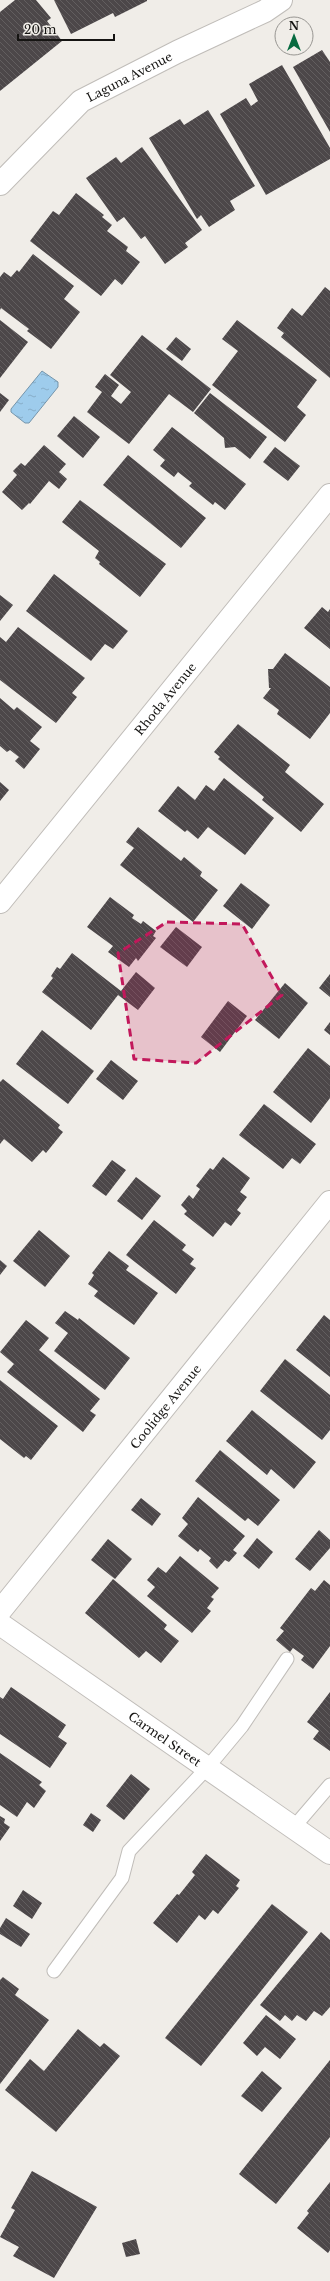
<svg xmlns="http://www.w3.org/2000/svg" width="330" height="2281" font-family="'Libre Baskerville',serif">
<style>
.water{fill:url(#water-ripples);stroke:#7595ab}
.building{fill:url(#building-back-hatch)}
.lines{fill:none;stroke-linecap:round;stroke-linejoin:round}
.lane-casing{stroke:#c0bdb9;stroke-width:15}
.street-casing{stroke:#c0bdb9;stroke-width:24}
.lane{stroke:#fff;stroke-width:13}
.street{stroke:#fff;stroke-width:22}
.marked{fill:#c2185b;fill-opacity:0.2;stroke:#c2185b;stroke-width:3;stroke-dasharray:8 5;stroke-linejoin:round}
.labels{text-anchor:middle;dominant-baseline:central;stroke-width:4;stroke-linejoin:round;paint-order:stroke}
.street-label{font-size:12px;fill:#151412;stroke:#f0ede8}
</style>
<defs>
<pattern id="water-ripples" width="26" height="14" patternUnits="userSpaceOnUse"><rect width="26" height="14" fill="#9eccec"/><path d="M2 4q2-2 4 0t4 0M15 11q2-2 4 0t4 0" fill="none" stroke="#87aec9"/></pattern>
<pattern id="building-back-hatch" width="6" height="6" patternUnits="userSpaceOnUse"><rect width="6" height="6" fill="#4c4749"/><path d="M-1 5l2 2M0 0l6 6M5-1l2 2" fill="none" stroke="#625e5f"/></pattern>
</defs>
<rect width="100%" height="100%" fill="#f0ede8"/>
<path class="water" d="M42 371 58 382V387L29 423H25L11 412V409Z"/>
<g class="building">
<path d="M15 0H36L51 18 47 21 62 41 0 91V12Z"/>
<path d="M54 0H147V1L115 17 113 13 71 34Z"/>
<path d="M322 50 330 62V132L293 67Z"/>
<path d="M282 65 330 148V159L266 195 220 114 246 98 251 106 258 101 249 84Z"/>
<path d="M208 110 255 186 230 201 235 210 209 227 201 215 197 219 149 138 180 119 184 125Z"/>
<path d="M142 147 202 230 185 243 188 247 165 264 145 236 141 239 124 217 117 222 86 178 116 157 121 163Z"/>
<path d="M76 193 104 215 102 217 112 225 107 231 128 247 126 251 140 262 122 285 115 279 101 296 30 241 53 211 59 215Z"/>
<path d="M33 254 74 286 64 299 80 312 51 349 27 331 29 329 1 308 0 310V277L4 272 11 277 17 270 19 272Z"/>
<path d="M325 287 330 291V378L281 337 284 333 277 328 292 308 302 316Z"/>
<path d="M0 320 28 342 0 378Z"/>
<path d="M237 320 317 380 297 407 306 415 285 442 212 385 238 351 222 339Z"/>
<path d="M142 335 211 389 193 412 169 394 129 444 87 412 102 392 95 387 105 374 119 385 111 396 121 404 131 392 110 375Z"/>
<path d="M176 337 191 349 182 361 166 349Z"/>
<path d="M0 393 9 400 0 412Z"/>
<path d="M210 393 267 437 250 459 235 447 225 448 224 438 194 413Z"/>
<path d="M74 416 100 437 83 458 57 436Z"/>
<path d="M172 427 246 484 225 510 215 502 213 505 189 486 192 483 178 472 174 477 160 466 165 460 153 450Z"/>
<path d="M44 445 66 464 59 472 67 479 59 489 49 481 30 504 29 503 22 510 2 492 17 475 13 471 21 463 25 466Z"/>
<path d="M275 447 300 466 288 481 263 462Z"/>
<path d="M128 455 206 518 181 548 103 485Z"/>
<path d="M80 500 166 564 140 597 99 564 100 562 95 558 99 551 62 522Z"/>
<path d="M54 574 128 631 113 649 105 644 91 661 26 611Z"/>
<path d="M0 595 13 605 0 621Z"/>
<path d="M322 607 328 612 330 609V649L304 628Z"/>
<path d="M18 627 85 678 72 693 77 697 56 723 0 680V637L6 642Z"/>
<path d="M285 653 330 687V713L310 739 277 714 279 710 263 698 271 688H269L268 669H273Z"/>
<path d="M0 698 14 710 17 707 42 727 30 741 40 749 24 769 15 761 19 757 10 750 7 752 0 746Z"/>
<path d="M238 724 290 765 285 772 324 804 301 832 262 800 264 797 218 759 220 757 214 752Z"/>
<path d="M224 778 274 818 245 855 208 827 198 839 187 830 185 832 158 811 178 786 195 800 206 785 214 791Z"/>
<path d="M0 782 9 790 0 801Z"/>
<path d="M138 827 181 861 184 857 202 872 200 876 218 890 193 922 120 865 134 848 126 842Z"/>
<path d="M241 883 270 905 252 929 223 906Z"/>
<path d="M110 897 134 915 132 918 141 924 143 921 156 931 153 936 156 938 138 961 136 958 129 967 108 952 113 946 87 927Z"/>
<path d="M176 927 202 947 187 967 160 947Z"/>
<path d="M72 953 121 991 136 972 155 988 138 1010 118 995 91 1030 42 992 53 978 51 976 57 967 60 969Z"/>
<path d="M330 974V997L319 988Z"/>
<path d="M285 983 308 1003 279 1039 255 1020Z"/>
<path d="M228 1001 247 1016 220 1052 201 1037Z"/>
<path d="M330 1022V1035L324 1030Z"/>
<path d="M42 1030 94 1071 68 1104 16 1064Z"/>
<path d="M308 1048 330 1066V1098L311 1123 273 1092Z"/>
<path d="M111 1060 138 1081 123 1100 96 1079Z"/>
<path d="M3 1079 60 1125 58 1128 63 1132 46 1153 43 1150 32 1162 4 1139 0 1144V1082Z"/>
<path d="M264 1104 316 1144 300 1164 292 1158 283 1169 239 1135Z"/>
<path d="M223 1157 250 1178 240 1192 247 1197 237 1210 241 1213 231 1226 225 1222 213 1237 184 1214 187 1211 181 1205 189 1195 193 1199 200 1189 196 1186 210 1168 213 1170Z"/>
<path d="M112 1160 126 1170 106 1196 92 1186Z"/>
<path d="M136 1177 161 1196 142 1220 117 1201Z"/>
<path d="M154 1220 186 1245 182 1250 194 1259 190 1264 196 1268 176 1294 126 1255Z"/>
<path d="M39 1230 70 1256 45 1287 13 1261Z"/>
<path d="M109 1251 129 1266 126 1270 158 1293 134 1325 94 1296 98 1291 88 1284 94 1275 92 1273Z"/>
<path d="M0 1260 7 1266 0 1275Z"/>
<path d="M65 1311 78 1320 79 1318 130 1358 105 1390 54 1351 68 1333 55 1323Z"/>
<path d="M324 1315 330 1320V1377L296 1350Z"/>
<path d="M26 1320 49 1338 39 1350 100 1399 90 1411 96 1415 83 1432 7 1372 14 1364 0 1352Z"/>
<path d="M285 1359 330 1395V1430L322 1440 260 1391Z"/>
<path d="M0 1380 58 1426 31 1460 26 1456 24 1458 0 1439Z"/>
<path d="M252 1410 316 1462 294 1489 271 1469 267 1475 226 1441Z"/>
<path d="M220 1450 280 1500 258 1526 248 1518 245 1521 195 1481Z"/>
<path d="M198 1497 245 1536 233 1550 237 1553 229 1562 225 1560 217 1569 209 1561 211 1558 200 1549 198 1552 178 1536 188 1524 182 1518Z"/>
<path d="M141 1498 161 1514 152 1526 131 1510Z"/>
<path d="M319 1530 330 1540V1548L310 1571 295 1559Z"/>
<path d="M257 1538 273 1552 259 1569 243 1556Z"/>
<path d="M108 1539 132 1559 115 1579 91 1560Z"/>
<path d="M180 1556 219 1588 211 1597 214 1599 207 1608 211 1611 192 1633 147 1596 155 1587 147 1580 158 1567 166 1573Z"/>
<path d="M113 1579 167 1625 164 1629 179 1641 161 1663 146 1651 139 1658 85 1613Z"/>
<path d="M324 1580 330 1585V1646L313 1669 301 1660 304 1656 293 1648 290 1652 276 1640 284 1631 280 1628 311 1588 315 1591Z"/>
<path d="M11 1687 66 1725 58 1737 67 1743 50 1768 0 1734V1697L3 1699Z"/>
<path d="M330 1692V1751L313 1739 319 1731 307 1722Z"/>
<path d="M0 1753 42 1782 39 1785 46 1791 34 1808 27 1802 17 1817 0 1805Z"/>
<path d="M131 1774 150 1789 124 1820 106 1806Z"/>
<path d="M91 1813 101 1820 93 1832 83 1825Z"/>
<path d="M0 1816 5 1819 4 1823 10 1827 0 1841Z"/>
<path d="M206 1854 240 1880 236 1886 239 1888 218 1914 213 1910 205 1920 199 1915 177 1943 153 1923 177 1894 179 1895 195 1875 192 1872Z"/>
<path d="M23 1890 42 1903 32 1919 13 1906Z"/>
<path d="M272 1904 308 1932 201 2066 165 2038Z"/>
<path d="M6 1918 30 1934 21 1947 0 1934V1928Z"/>
<path d="M321 1932 330 1940V2007L322 2016 314 2011 306 2021 297 2015 292 2021 285 2015 280 2021 260 2005Z"/>
<path d="M3 1977 19 1989 15 1995 49 2020 0 2084V1980Z"/>
<path d="M266 2015 296 2039 280 2059 265 2047 257 2056 243 2043Z"/>
<path d="M78 2029 100 2047 104 2043 120 2056 56 2132 5 2090 30 2059 44 2071Z"/>
<path d="M330 2060V2137L276 2204 239 2174Z"/>
<path d="M262 2071 282 2088 262 2112 241 2096Z"/>
<path d="M32 2171 97 2207 54 2278 13 2256 19 2247 0 2237 15 2210 11 2208Z"/>
<path d="M330 2182V2250L328 2253 297 2228 309 2213 307 2211Z"/>
<path d="M136 2239 140 2254 126 2257 122 2243Z"/>
</g>
<g class="lines">
<g class="lane-casing">
<g id="lane">
<path d="M294 1827 330 1785"/>
<path d="M54 1971 122 1878 129 1851 207 1768 242 1726 287 1659"/>
</g>
</g>
<g class="street-casing">
<g id="street">
<path id="s1" d="M0 184 81 101 177 52 265 11 281 0"/>
<path id="s2" d="M0 902 330 495"/>
<path id="s3" d="M0 1611 330 1202"/>
<path id="s4" d="M0 1624 330 1853"/>
</g>
</g>
<use href="#lane" class="lane"/>
<use href="#street" class="street"/>
</g>
<path class="marked" d="M167 922 242 924 282 995 196 1063 134 1059 118 953Z"/>
<g class="labels">
<g class="street-label">
<text stroke="none"><textPath href="#s1" startOffset="170">Laguna Avenue</textPath></text>
<text stroke="none"><textPath href="#s2" startOffset="262">Rhoda Avenue</textPath></text>
<text stroke="none"><textPath href="#s3" startOffset="263">Coolidge Avenue</textPath></text>
<text stroke="none"><textPath href="#s4" startOffset="201">Carmel Street</textPath></text>
</g>
</g>
<g transform="translate(294 36)"><circle r="19" fill="#f0ede8" stroke="#989692"/>
<path d="M0-3L7 15L0 10L-7 15Z" fill="#076b40"/>
<text y="-6" font-size="11" font-weight="bold" text-anchor="middle" fill="#151412">N</text>
</g>
<path d="M18 34v6h96v-6" fill="none" stroke="#151412" stroke-width="2"/>
<text x="24" y="34" font-size="12" fill="#151412" stroke="#f0ede8" stroke-width="3" paint-order="stroke">20 m</text>
</svg>
